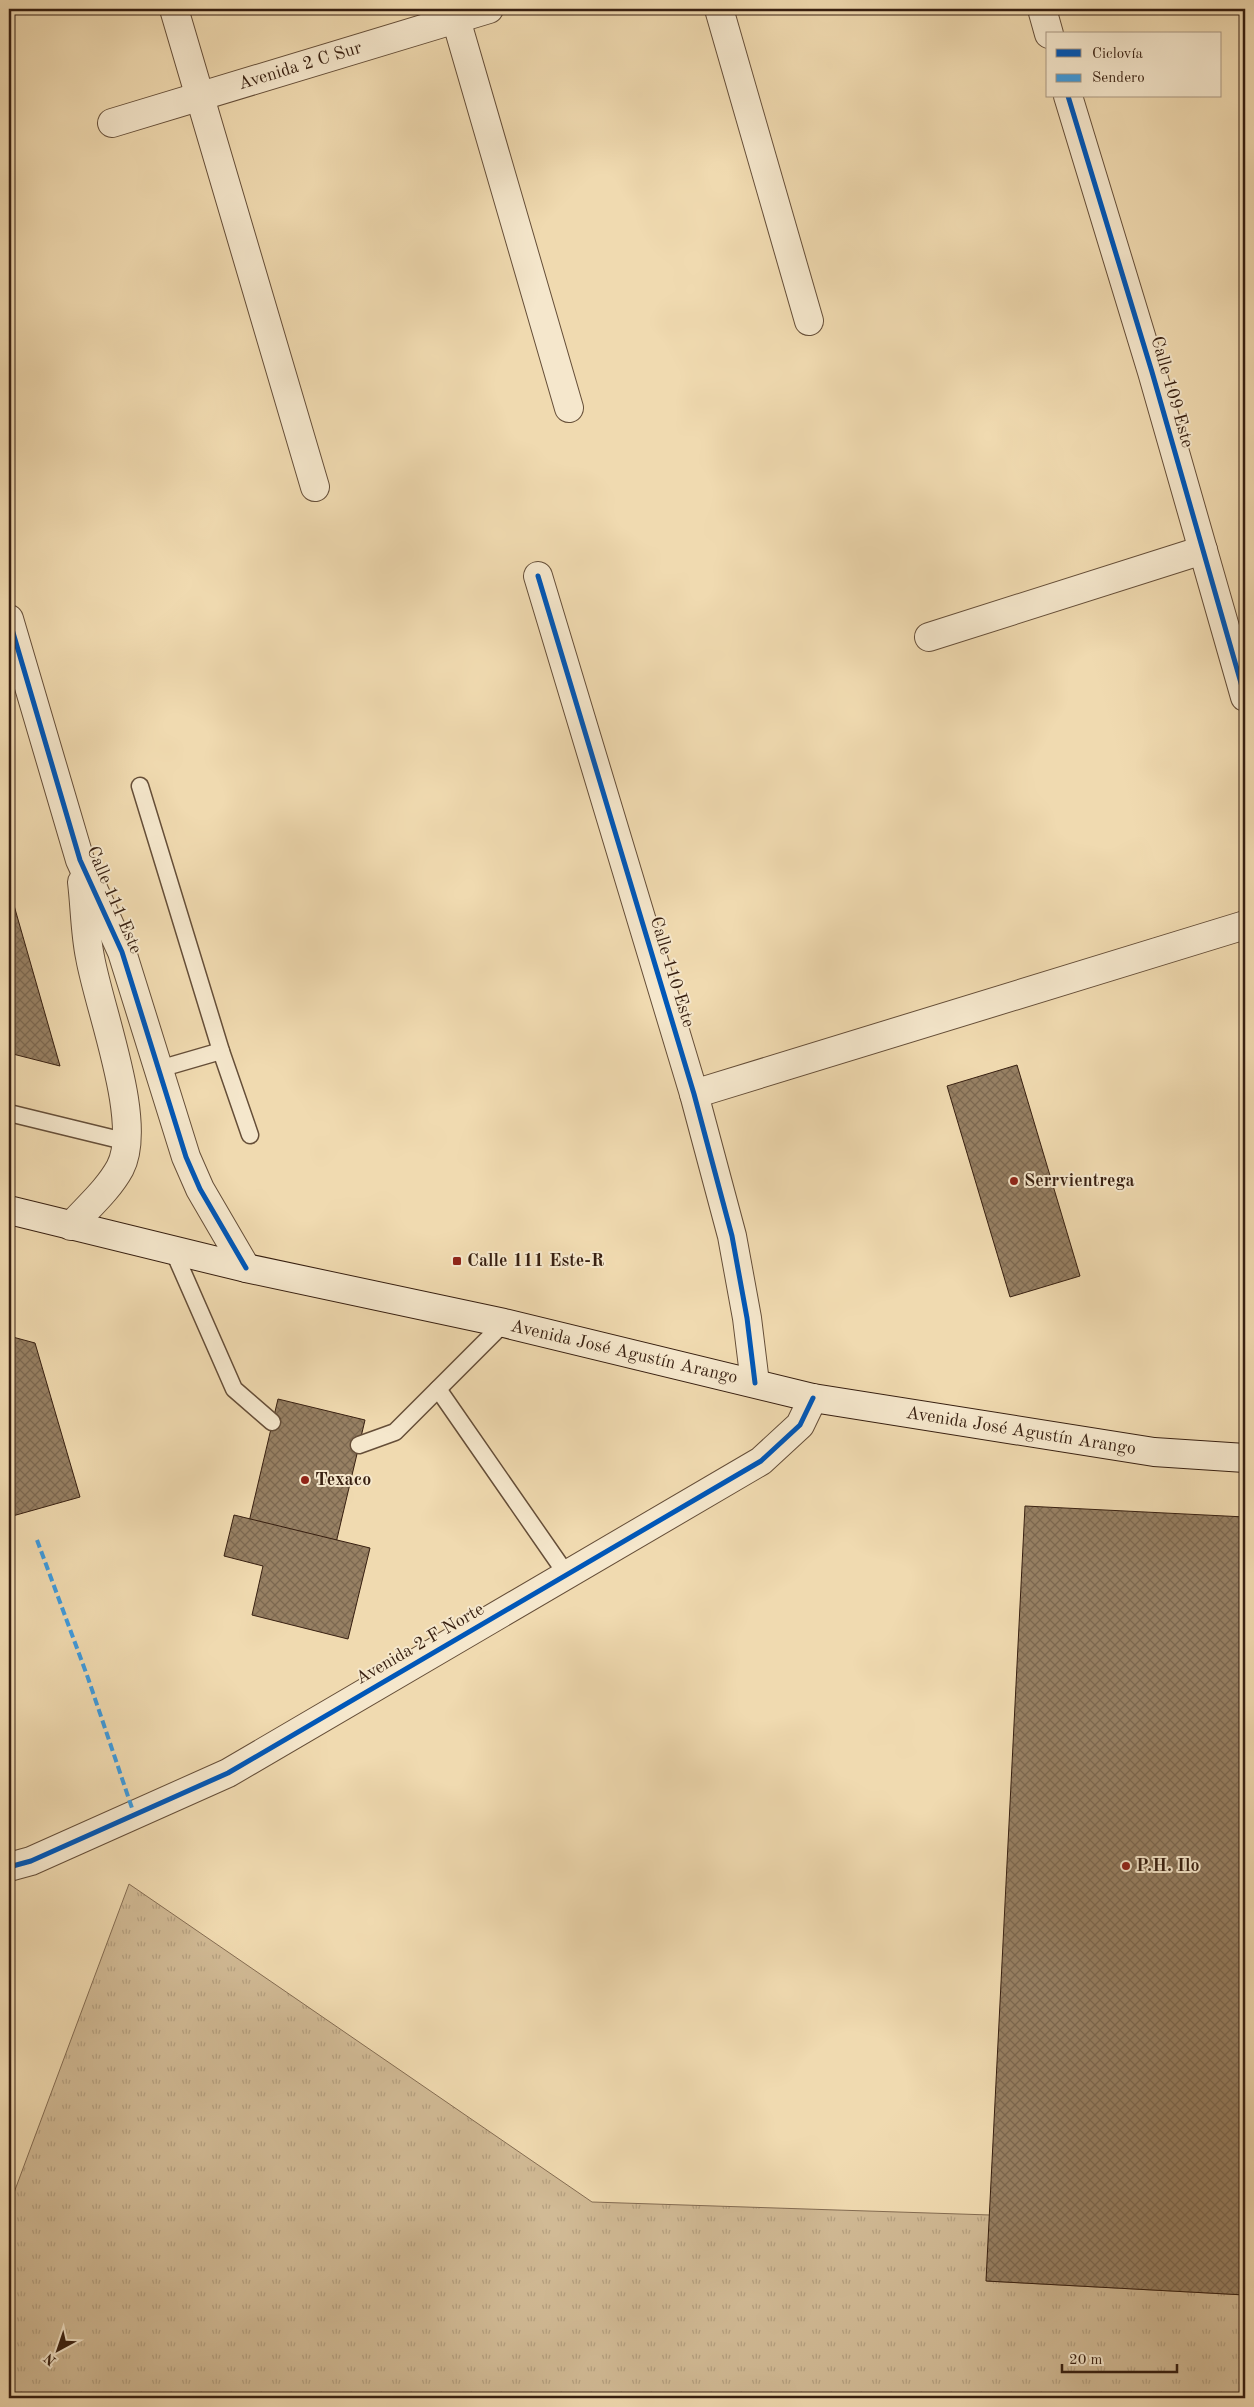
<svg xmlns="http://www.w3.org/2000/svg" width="1254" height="2407" font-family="'Old Standard TT',serif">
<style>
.grass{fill:url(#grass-tufts);stroke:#846c52}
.building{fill:url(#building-cross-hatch);stroke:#371f10}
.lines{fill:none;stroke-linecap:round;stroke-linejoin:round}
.service-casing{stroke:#654e38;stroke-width:19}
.minor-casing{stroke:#654e38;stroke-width:30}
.tertiary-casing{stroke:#654e38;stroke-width:30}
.secondary-casing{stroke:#371f10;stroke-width:30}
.service{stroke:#f5e7cc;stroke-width:16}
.minor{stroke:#f5e7cc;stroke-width:28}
.tertiary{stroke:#f5e7cc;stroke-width:28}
.secondary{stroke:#f5e7cc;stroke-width:28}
.quiet{stroke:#3e9bde;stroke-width:4;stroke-dasharray:8 4;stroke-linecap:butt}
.cycleway-casing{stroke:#f5e7cc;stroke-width:8}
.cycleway{stroke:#0057b8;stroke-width:5}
.poi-dot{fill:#8f2418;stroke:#f5e7cc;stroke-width:2}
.labels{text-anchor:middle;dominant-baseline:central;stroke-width:4;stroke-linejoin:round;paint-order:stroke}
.street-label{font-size:18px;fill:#371f10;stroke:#f5e7cc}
.poi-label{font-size:18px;font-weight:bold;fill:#371f10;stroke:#f5e7cc;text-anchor:start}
</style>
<defs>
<pattern id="grass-tufts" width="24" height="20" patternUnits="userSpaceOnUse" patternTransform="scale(1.25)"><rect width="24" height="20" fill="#d1ba95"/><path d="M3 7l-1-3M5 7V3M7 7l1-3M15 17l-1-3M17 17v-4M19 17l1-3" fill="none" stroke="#b49f7f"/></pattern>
<pattern id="building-cross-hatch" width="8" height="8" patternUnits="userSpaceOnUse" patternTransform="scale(1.25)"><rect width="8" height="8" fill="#978063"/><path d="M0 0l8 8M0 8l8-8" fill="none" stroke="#7c6850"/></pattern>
</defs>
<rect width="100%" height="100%" fill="#f0dab0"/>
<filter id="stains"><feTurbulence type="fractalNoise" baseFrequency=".004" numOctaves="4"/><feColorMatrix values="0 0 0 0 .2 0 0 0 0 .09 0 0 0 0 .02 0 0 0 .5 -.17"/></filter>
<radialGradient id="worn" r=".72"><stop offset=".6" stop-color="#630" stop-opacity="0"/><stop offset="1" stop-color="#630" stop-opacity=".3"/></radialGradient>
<path class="grass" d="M129 1884 592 2202 990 2215 987 2281 1245 2295V2398H9V2206Z"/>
<g class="building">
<path d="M9 888 60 1066 9 1053Z"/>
<path d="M1017 1065 1080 1276 1010 1297 947 1086Z"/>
<path d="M9 1336 35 1343 80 1497 9 1517Z"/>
<path d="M278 1399 365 1420 332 1560 245 1539Z"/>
<path d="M1025 1506 1245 1517V2295L986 2281Z"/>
<path d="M234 1515 370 1548 348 1639 252 1615 263 1566 224 1556Z"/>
</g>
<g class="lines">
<g class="service-casing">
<g id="service">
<path d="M140 786 221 1051 250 1135"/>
<path d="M159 1069 221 1051"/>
<path d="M9 1113 128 1142"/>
<path d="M173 1250 234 1389 272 1422"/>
<path d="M438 1389 567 1575"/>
<path d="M359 1445 395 1432 504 1323"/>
</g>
</g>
<g class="minor-casing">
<g id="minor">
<path d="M174 9 315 487"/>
<path d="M453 9 569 408"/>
<path d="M719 9 809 321"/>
<path d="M1042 9 1049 34"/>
<path d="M1068 96 1152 372 1245 697"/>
<path d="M112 123 489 9"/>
<path d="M538 576 694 1094 732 1236 747 1318 755 1383"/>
<path d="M9 619 80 860 122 952 186 1157 200 1189 246 1268"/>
<path d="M929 637 1203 550"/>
<path d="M694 1094 1245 925"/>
<path d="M71 1226C87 1208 108 1190 120 1168 144 1123 99 1009 90 957 85 933 85 907 82 882"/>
</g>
</g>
<g class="tertiary-casing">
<path id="tertiary" d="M9 1867 31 1861 228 1773 761 1461 800 1425 813 1398"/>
</g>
<g class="secondary-casing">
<path id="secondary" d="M9 1210 246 1268 504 1323 813 1398 1154 1452 1245 1458"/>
</g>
<use href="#service" class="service"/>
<use href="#minor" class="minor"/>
<use href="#tertiary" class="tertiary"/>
<use href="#secondary" class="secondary"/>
<path class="quiet" d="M37 1540 88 1678 134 1814"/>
<g class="cycleway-casing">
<g id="cycleway">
<path d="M1068 96 1152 372 1245 697"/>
<path d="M538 576 694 1094 732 1236 747 1318 755 1383"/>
<path d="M9 619 80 860 122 952 186 1157 200 1189 246 1268"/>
<path d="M9 1867 31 1861 228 1773 761 1461 800 1425 813 1398"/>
</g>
</g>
<use href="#cycleway" class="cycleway"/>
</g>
<g class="poi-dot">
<circle cx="1014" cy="1181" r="5"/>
<rect x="452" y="1256" width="10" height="10" rx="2.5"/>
<circle cx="305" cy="1480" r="5"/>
<circle cx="1126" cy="1866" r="5"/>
</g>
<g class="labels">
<g class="street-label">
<text transform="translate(300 66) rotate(-17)">Avenida 2 C Sur</text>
<text transform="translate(1172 392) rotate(74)">Calle 109 Este</text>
<text transform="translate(114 900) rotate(67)">Calle 111 Este</text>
<text transform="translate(672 972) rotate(73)">Calle 110 Este</text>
<text transform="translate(624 1352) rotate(13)">Avenida José Agustín Arango</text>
<text transform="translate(1021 1431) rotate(9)">Avenida José Agustín Arango</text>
<text transform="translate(420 1644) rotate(-30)">Avenida 2 F Norte</text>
</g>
<g class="poi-label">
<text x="1024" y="1181">Serrvientrega</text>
<text x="467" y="1261">Calle 111 Este-R</text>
<text x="315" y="1480">Texaco</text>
<text x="1136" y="1866">P.H. Ilo</text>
</g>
</g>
<rect width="1254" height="2407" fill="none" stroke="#f0dab0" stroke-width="30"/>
<rect x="10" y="10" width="1234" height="2387" fill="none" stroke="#371f10" stroke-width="2.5"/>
<rect x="15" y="15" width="1224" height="2377" fill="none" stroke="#371f10"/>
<rect x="1046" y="32" width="175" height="65" fill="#f5e7cc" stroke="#a99781"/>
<rect x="1056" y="49" width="25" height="8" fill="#0057b8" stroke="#a99781"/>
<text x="1092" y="58" font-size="15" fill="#371f10">Ciclovía</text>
<rect x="1056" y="74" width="25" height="8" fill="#3e9bde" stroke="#a99781"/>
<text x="1092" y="82" font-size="15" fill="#371f10">Sendero</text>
<g transform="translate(58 2350) rotate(220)" stroke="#f5e7cc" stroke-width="4" paint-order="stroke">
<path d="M0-4L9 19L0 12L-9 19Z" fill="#371f10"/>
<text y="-8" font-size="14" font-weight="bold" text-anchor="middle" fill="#371f10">N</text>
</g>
<path d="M1062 2364v8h115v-8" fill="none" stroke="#371f10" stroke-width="2.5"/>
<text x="1069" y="2364" font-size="15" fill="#371f10" stroke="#f5e7cc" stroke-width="4" paint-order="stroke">20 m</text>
<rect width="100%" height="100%" filter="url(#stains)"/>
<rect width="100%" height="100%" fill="url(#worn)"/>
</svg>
